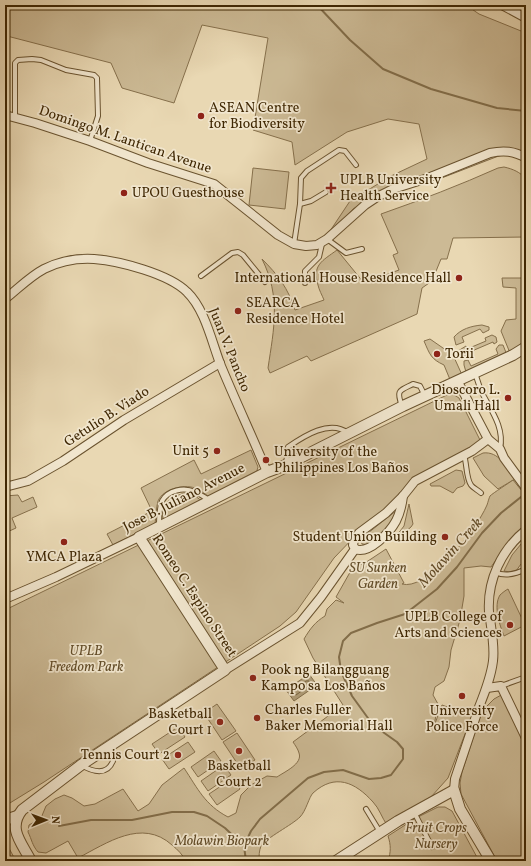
<svg xmlns="http://www.w3.org/2000/svg" width="531" height="866" font-family="Vollkorn,serif">
<style>
.green{fill:#ccba95;stroke:#86704c}
.water{fill:#af9c77;stroke:#826d49}
.lines{fill:none;stroke-linecap:round;stroke-linejoin:round}
.shore{stroke:#77623d;stroke-width:1}
.stream{stroke:#826d49;stroke-width:2}
.service-casing{stroke:#6a532f;stroke-width:6}
.minor-casing{stroke:#6a532f;stroke-width:10}
.tertiary-casing{stroke:#6a532f;stroke-width:12}
.service{stroke:#f1e6ce;stroke-width:4}
.minor{stroke:#f1e6ce;stroke-width:8}
.tertiary{stroke:#f1e6ce;stroke-width:10}
.poi-dot{fill:#8f2418;stroke:#f1e6ce;stroke-width:1.5}
.labels{text-anchor:middle;dominant-baseline:central;stroke-width:3.5;stroke-linejoin:round;paint-order:stroke}
.poi-label{font-size:14px;fill:#3f2703;stroke:#f1e6ce;text-anchor:start}
.street-label{font-size:14px;fill:#3f2703;stroke:#f1e6ce}
.park-label{font-size:14px;font-style:italic;fill:#624c28;stroke:#f1e6ce}
.water-label{font-size:15px;font-style:italic;fill:#614a26;stroke:#f1e6ce}
</style>
<rect width="100%" height="100%" fill="#e9d8b3"/>
<filter id="stains"><feTurbulence type="fractalNoise" baseFrequency=".005" numOctaves="4"/><feColorMatrix values="0 0 0 0 .2 0 0 0 0 .09 0 0 0 0 .02 0 0 0 .5 -.17"/></filter>
<radialGradient id="worn" r=".72"><stop offset=".6" stop-color="#630" stop-opacity="0"/><stop offset="1" stop-color="#630" stop-opacity=".3"/></radialGradient>
<g class="green">
<path d="M5 5H466L479 14 526 33V160L509 153 496 157 439 179 406 188 375 195 353 209 333 233 326 237 350 201 391 176 427 159 419 124 388 119 347 132 295 165 292 142 253 130 268 38 202 25 174 103 122 88 111 63 7 36 5 23Z"/>
<path d="M507 5H526V14Z"/>
<path d="M504 167C513 169 520 172 526 179V237L453 238 447 259H441L432 281 422 288 417 314 311 361 307 356 270 373 268 368C274 328 281 297 262 259 278 275 288 288 295 310L324 300C322 295 319 290 318 285 312 265 322 261 337 250L364 283 399 270 393 255 398 253 381 214C421 200 460 185 498 168Z"/>
<path d="M253 168 289 172 285 209 249 205Z"/>
<path d="M502 278H526V342L510 353 501 331 506 320 516 319V288L503 287Z"/>
<path d="M482 325 489 327V330L483 333 480 329 462 337 464 342 456 345 454 337C461 329 471 326 482 325Z"/>
<path d="M492 335 496 337 497 342 494 344 493 342 465 354 466 356 462 357 459 355 458 351 466 346 467 349 486 341 485 338Z"/>
<path d="M430 339 453 355 463 377 451 382 444 365C431 359 430 355 424 341Z"/>
<path d="M499 345H503L507 355 466 372 464 365V361L468 360 471 366 498 354 496 349Z"/>
<path d="M451 393 459 398 481 442 413 481 398 501 357 534 334 558 296 612 280 626 44 782 5 806V610Z"/>
<path d="M251 450 258 467 256 474 211 498C206 495 201 490 195 488 183 484 163 489 158 501 156 508 156 517 155 524L113 545 107 534 152 511 141 488 194 460 201 474Z"/>
<path d="M483 453C499 451 506 467 515 479L498 489 484 476 473 458Z"/>
<path d="M456 470 462 471 465 483 463 486 457 488 453 493 440 486H431L430 484Z"/>
<path d="M513 480 526 496V524L511 539 491 567 481 566 464 568V596L460 620 451 650 449 667 444 681 435 687 433 695 438 704 434 726 442 705 472 716 448 778 431 797 387 825C382 818 379 808 373 802 355 782 335 773 313 793 309 797 306 811 300 817 292 825 266 838 261 846 259 851 259 856 259 861H186C182 854 178 850 172 845 142 818 107 843 78 858L68 841 46 853 38 852C32 845 32 840 28 832L29 825 41 818 46 806 55 799 64 795 72 798 84 806 95 804 123 789 138 811 149 804 162 785 184 768C198 789 205 805 228 817L236 813 241 795 251 785 267 776 277 777C284 772 303 764 299 753 298 749 295 745 293 742L343 705 313 658 304 639C310 629 315 622 325 616L327 609 336 600 344 603 336 597 353 567 365 563 386 549 404 583 402 584C425 590 463 544 475 526 479 520 484 512 487 505 488 502 489 498 490 496 493 493 509 483 513 480Z"/>
<path d="M184 493 194 495 203 502 163 521C161 503 168 499 184 493Z"/>
<path d="M18 495 22 502 33 497 37 507 12 518 16 528 5 533V496Z"/>
<path d="M409 504 413 524 411 527 399 537 397 535 404 526Z"/>
<path d="M397 510C391 526 381 535 368 545L362 544 361 541 363 537Z"/>
<path d="M526 538V560L521 564 516 571 510 572 504 571 512 555Z"/>
<path d="M508 589 525 625 504 636C500 626 493 606 500 595 502 593 506 590 508 589Z"/>
<path d="M503 694 526 741V861H497L461 794 460 783 462 772 482 711 494 699Z"/>
<path d="M217 704 236 731 222 740 204 713Z"/>
<path d="M178 727 185 737 159 754 152 744Z"/>
<path d="M237 733 255 760 241 769 223 742Z"/>
<path d="M188 742 195 752 169 769 162 759Z"/>
<path d="M214 751 221 761 198 777 191 767Z"/>
<path d="M224 765 231 775 208 791 201 781Z"/>
<path d="M233 778 240 789 217 805 209 794Z"/>
<path d="M438 807H445L452 811 479 861H388C391 852 391 845 388 836L416 818Z"/>
<path d="M5 841 16 861H5Z"/>
</g>
<path class="water" d="M309 674 317 685 294 701 286 690Z"/>
<g class="lines">
<path class="shore" d="M307 681H309L310 685 296 695 294 694 293 690Z"/>
<g class="stream">
<path d="M317 5 350 40 383 69 431 89 497 108 526 111"/>
<path d="M59 826 91 820H132L172 812H194L207 816 225 828 244 846"/>
<path d="M246 861 244 846 251 831 260 819 308 778 324 772 343 770 369 779 381 778 391 775 403 759V749L397 742 373 725 352 696 341 671 339 657 343 641 351 633 377 623 405 614 437 589 457 567 482 533 501 513 526 493"/>
</g>
<g class="service-casing">
<g id="service">
<path d="M15 117V63L18 60 32 59 41 60 66 70 94 75 97 78 98 116 90 141"/>
<path d="M300 204 311 201 326 192"/>
<path d="M327 239 346 253 362 249"/>
<path d="M294 244 300 204 301 178 307 171 339 150 345 151 356 165"/>
<path d="M201 276 232 253 238 252 243 255 265 282"/>
<path d="M305 283V271L319 257 322 244"/>
<path d="M475 373C477 379 479 385 481 391 490 409 505 427 500 449"/>
<path d="M402 406C396 390 399 391 413 384L420 386 425 396"/>
<path d="M464 455C467 464 466 478 471 485 473 488 478 490 481 493"/>
<path d="M286 464 288 447C304 436 330 419 348 433"/>
<path d="M159 526C159 518 159 509 162 501 168 490 184 487 195 492 200 494 204 497 209 500"/>
<path d="M495 572C505 577 516 574 526 569"/>
<path d="M501 686 526 677"/>
<path d="M81 765C93 772 107 776 113 761L111 746"/>
<path d="M366 809 380 832"/>
<path d="M414 812 432 847"/>
<path d="M183 860V861"/>
</g>
</g>
<g class="minor-casing">
<g id="minor">
<path d="M502 5 526 18"/>
<path d="M5 115 35 123 90 141 148 163 214 184 278 235 294 244 306 246 317 245 327 239 365 205 377 197 393 189 428 178 490 153C504 150 514 151 526 158"/>
<path d="M5 299C18 289 29 277 44 269 58 262 77 258 94 259 120 261 169 274 187 292 205 309 212 343 221 366 236 402 252 436 267 472"/>
<path d="M458 382 488 439 500 449 504 458 526 488"/>
<path d="M5 487 28 481 63 461 124 420 220 363"/>
<path d="M355 549C369 555 390 532 396 521 400 513 402 505 403 496"/>
<path d="M5 599 56 577 139 537"/>
<path d="M225 670 300 623 321 597 355 549 353 545 354 540 359 533 386 513 403 496 415 481 472 451 488 439"/>
<path d="M487 688 501 686 526 738"/>
<path d="M454 790 455 779C463 755 471 731 479 707 485 692 491 677 493 661 495 645 491 628 489 612 487 581 501 550 526 530"/>
</g>
</g>
<g class="tertiary-casing">
<g id="tertiary">
<path d="M5 820 17 816"/>
<path d="M31 861C22 843 7 829 22 810L81 765 225 670 139 537 267 472 286 465 403 406 513 355 526 347"/>
<path d="M336 861 398 821 454 790 460 809 491 861"/>
</g>
</g>
<use href="#service" class="service"/>
<use href="#minor" class="minor"/>
<use href="#tertiary" class="tertiary"/>
</g>
<g class="poi-dot">
<circle cx="201" cy="116" r="4"/>
<path d="M329 182h4v4h4v4h-4v4h-4v-4h-4v-4h4z"/>
<circle cx="124" cy="193" r="4"/>
<circle cx="459" cy="278" r="4"/>
<circle cx="238" cy="311" r="4"/>
<circle cx="437" cy="354" r="4"/>
<circle cx="508" cy="398" r="4"/>
<circle cx="217" cy="451" r="4"/>
<circle cx="266" cy="460" r="4"/>
<circle cx="445" cy="537" r="4"/>
<circle cx="64" cy="542" r="4"/>
<circle cx="510" cy="625" r="4"/>
<circle cx="253" cy="678" r="4"/>
<circle cx="462" cy="696" r="4"/>
<circle cx="257" cy="718" r="4"/>
<circle cx="220" cy="722" r="4"/>
<circle cx="239" cy="751" r="4"/>
<circle cx="178" cy="755" r="4"/>
</g>
<g class="labels">
<g class="poi-label">
<text x="209" y="108">ASEAN Centre<tspan x="209" dy="16">for Biodiversity</tspan></text>
<text x="340" y="180">UPLB University<tspan x="340" dy="16">Health Service</tspan></text>
<text x="132" y="193">UPOU Guesthouse</text>
<text x="451" y="278" text-anchor="end">International House Residence Hall</text>
<text x="246" y="303">SEARCA<tspan x="246" dy="16">Residence Hotel</tspan></text>
<text x="445" y="354">Torii</text>
<text x="500" y="390" text-anchor="end">Dioscoro L.<tspan x="500" dy="16">Umali Hall</tspan></text>
<text x="209" y="451" text-anchor="end">Unit 5</text>
<text x="274" y="452">University of the<tspan x="274" dy="16">Philippines Los Baños</tspan></text>
<text x="437" y="537" text-anchor="end">Student Union Building</text>
<text x="64" y="557" text-anchor="middle">YMCA Plaza</text>
<text x="502" y="617" text-anchor="end">UPLB College of<tspan x="502" dy="16">Arts and Sciences</tspan></text>
<text x="261" y="670">Pook ng Bilangguang<tspan x="261" dy="16">Kampo sa Los Baños</tspan></text>
<text x="265" y="710">Charles Fuller<tspan x="265" dy="16">Baker Memorial Hall</tspan></text>
<text x="462" y="711" text-anchor="middle">University<tspan x="462" dy="16">Police Force</tspan></text>
<text x="212" y="714" text-anchor="end">Basketball<tspan x="212" dy="16">Court 1</tspan></text>
<text x="170" y="755" text-anchor="end">Tennis Court 2</text>
<text x="239" y="766" text-anchor="middle">Basketball<tspan x="239" dy="16">Court 2</tspan></text>
</g>
<g class="street-label">
<text transform="translate(125 140) rotate(19)">Domingo M. Lantican Avenue</text>
<text transform="translate(229 350) rotate(68)">Juan V. Pancho</text>
<text transform="translate(107 417) rotate(-33)">Getulio B. Viado</text>
<text transform="translate(184 498) rotate(-27)">Jose B. Juliano Avenue</text>
<text transform="translate(194 596) rotate(57)">Romeo C. Espino Street</text>
</g>
<g class="park-label">
<text x="378" y="568">SU Sunken<tspan x="378" dy="16">Garden</tspan></text>
<text x="86" y="651">UPLB<tspan x="86" dy="16">Freedom Park</tspan></text>
<text x="436" y="828">Fruit Crops<tspan x="436" dy="16">Nursery</tspan></text>
<text x="222" y="841">Molawin Biopark</text>
</g>
<g class="water-label">
<text transform="translate(451 553) rotate(-48)">Molawin Creek</text>
</g>
</g>
<rect width="531" height="866" fill="none" stroke="#e9d8b3" stroke-width="20"/>
<rect x="6" y="6" width="519" height="854" fill="none" stroke="#3f2703" stroke-width="2"/>
<rect x="10" y="10" width="511" height="846" fill="none" stroke="#3f2703"/>
<g transform="translate(46 820) rotate(89)" stroke="#f1e6ce" stroke-width="3" paint-order="stroke">
<path d="M0-3L7 15L0 10L-7 15Z" fill="#3f2703"/>
<text y="-6" font-size="11" font-weight="bold" text-anchor="middle" fill="#3f2703">N</text>
</g>
<rect width="100%" height="100%" filter="url(#stains)"/>
<rect width="100%" height="100%" fill="url(#worn)"/>
</svg>
